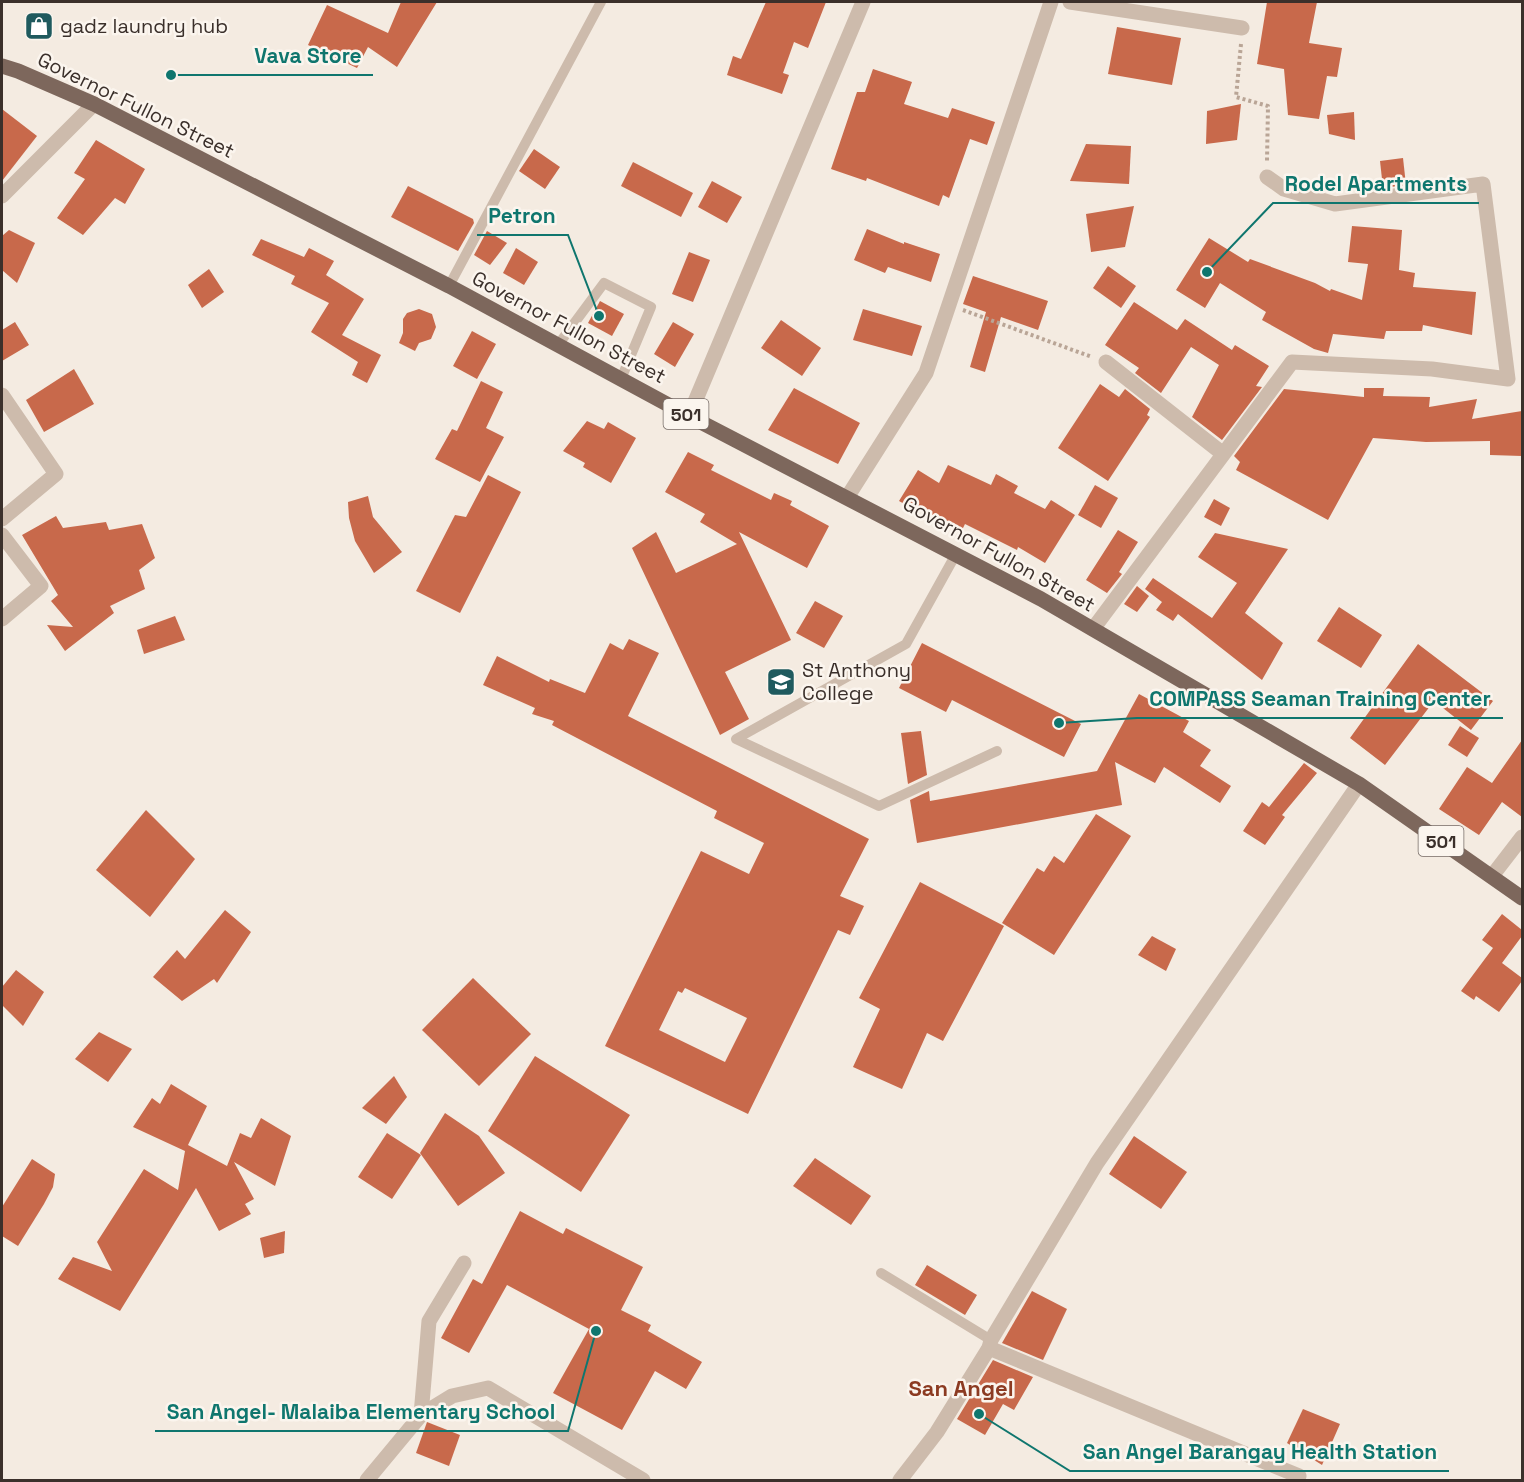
<svg xmlns="http://www.w3.org/2000/svg" width="1524" height="1482" font-family="'Space Grotesk',sans-serif">
<style>
.building{fill:#c8694b;fill-rule:evenodd}
.lines{fill:none;stroke-linecap:round;stroke-linejoin:round}
.path{stroke:#b9a596;stroke-width:4;stroke-dasharray:3 3;stroke-linecap:butt}
.lane{stroke:#cdbbac;stroke-width:10}
.street{stroke:#cdbbac;stroke-width:15}
.primary{stroke:#7d675c;stroke-width:15}
.labels{text-anchor:middle;dominant-baseline:central;stroke-width:5;stroke-linejoin:round;paint-order:stroke}
.shield{fill:#fbf5ee;stroke:#756b66;stroke-width:1.5}
.shield-label{font-size:18px;font-weight:bold;fill:#3b302b}
.poi-label{font-size:20px;fill:#3b302b;stroke:#fbf5ee;text-anchor:start}
.street-label{font-size:20px;fill:#3b302b;stroke:#fbf5ee}
.quarter-label{font-size:22px;font-weight:bold;fill:#8c3b22;stroke:#fbf5ee}
.leader{fill:none;stroke:#0f766e;stroke-width:2}
.callout-dot{fill:#0f766e;stroke:#fbf5ee;stroke-width:2}
.callout-label{font-size:21px;text-anchor:middle;font-weight:bold;fill:#0f766e;stroke:#fbf5ee;stroke-width:5;stroke-linejoin:round;paint-order:stroke}
</style>
<rect width="100%" height="100%" fill="#f4ebe1"/>
<g class="building">
<path d="M401 2H437L397 67 368 47 357 68 308 45 327 5 388 33Z"/>
<path d="M766 2H826L808 48 794 42 783 73 789 75 782 94 727 75 733 56 741 59Z"/>
<path d="M1267 2H1317L1309 43 1342 48 1337 77 1327 76 1319 119 1288 115 1284 69 1257 64Z"/>
<path d="M1117 27 1181 38 1172 85 1108 74Z"/>
<path d="M873 69 912 82 904 104 948 118 952 108 995 122 987 145 970 139 949 198 943 195 939 206 867 178 866 181 831 169 857 92H865Z"/>
<path d="M1241 104 1237 140 1206 144 1207 111Z"/>
<path d="M2 109 37 136 2 181Z"/>
<path d="M1354 112 1355 140 1329 134 1327 115Z"/>
<path d="M96 140 145 169 125 204 115 198 83 235 57 218 85 179 74 173Z"/>
<path d="M1086 144 1131 146 1129 184 1070 181Z"/>
<path d="M534 149 560 167 545 189 519 171Z"/>
<path d="M1403 158 1406 185 1383 188 1380 161Z"/>
<path d="M633 162 693 193 681 217 621 186Z"/>
<path d="M712 181 742 197 727 223 698 207Z"/>
<path d="M408 186 473 219 474 223 458 251 391 217Z"/>
<path d="M1134 206 1125 247 1091 252 1086 214Z"/>
<path d="M1352 226 1402 230 1399 270 1415 273 1413 287 1476 292 1472 335 1423 325 1422 331H1386L1384 339 1333 334 1328 353 1314 349 1262 320 1266 312 1220 283 1205 308 1176 290 1209 238 1248 262 1250 259 1315 283 1330 291 1331 289 1362 300 1368 264 1348 262Z"/>
<path d="M867 229 904 244V242L940 254 931 282 888 267 885 273 854 260Z"/>
<path d="M9 230 35 243 17 283 2 270V236Z"/>
<path d="M487 231 507 243 490 265 474 255Z"/>
<path d="M261 239 304 257 309 248 334 261 326 275 364 299 342 335 381 355 367 383 352 375 358 362 311 332 329 303 291 284 295 276 252 255Z"/>
<path d="M516 248 538 262 524 285 503 273Z"/>
<path d="M689 252 710 260 693 302 672 294Z"/>
<path d="M1108 266 1136 286 1121 308 1093 288Z"/>
<path d="M209 269 224 292 202 308 188 285Z"/>
<path d="M973 276 1048 301 1038 330 1001 317 985 372 970 367 986 312 963 304Z"/>
<path d="M600 301 624 314 612 336 588 323Z"/>
<path d="M1134 302 1177 330 1185 319 1232 350 1235 345 1269 366 1256 386 1262 387 1222 440 1192 417 1219 365 1191 347 1161 393 1135 373 1139 368 1105 345Z"/>
<path d="M419 309 432 314 436 327 431 339 419 343 415 351 399 343 403 333V319L407 313Z"/>
<path d="M863 309 922 326 912 356 853 340Z"/>
<path d="M781 320 821 348 802 376 761 348Z"/>
<path d="M15 322 29 345 2 361V330Z"/>
<path d="M673 322 694 334 675 367 654 354Z"/>
<path d="M472 331 496 344 477 379 453 366Z"/>
<path d="M74 369 94 404 44 432 26 400Z"/>
<path d="M481 381 503 392 486 428 504 437 480 482 435 459 452 429 457 431Z"/>
<path d="M1100 384 1119 397 1125 389 1150 409 1147 415 1150 417 1108 481 1058 448Z"/>
<path d="M794 388 860 423 838 464 768 430Z"/>
<path d="M1364 388H1384L1383 396 1430 397 1429 407 1477 399 1472 419 1522 411V456L1490 455V441L1426 442 1373 438 1328 520 1236 470 1240 462 1234 456 1284 389 1364 397Z"/>
<path d="M587 421 604 429 608 422 636 438 611 483 583 467 585 463 563 451Z"/>
<path d="M688 452 714 465 711 470 771 500 774 493 792 501 790 505 829 526 807 568 739 532 791 640 725 672 749 719 720 735 632 548 656 532 676 573 737 544 700 522 705 514 665 492Z"/>
<path d="M948 465 991 485 996 474 1018 486 1014 493 1045 509 1051 500 1075 515 1045 563 1018 547 1017 550 965 524 962 530 918 509 917 511 899 501 918 470 939 483Z"/>
<path d="M488 475 521 492 460 613 416 591 455 515 466 517Z"/>
<path d="M1095 485 1118 498 1101 528 1078 515Z"/>
<path d="M368 496 373 517 402 552 374 573 355 541 349 518 348 502Z"/>
<path d="M1214 499 1230 508 1221 526 1204 517Z"/>
<path d="M56 516 63 528 106 522 109 530 142 524 155 558 139 570 145 589 110 606 114 613 65 651 47 625 73 627 51 601 58 595 22 535Z"/>
<path d="M1118 530 1138 542 1119 572 1122 574 1107 593 1086 580Z"/>
<path d="M1215 533 1288 549 1245 613 1283 643 1262 680 1178 614 1173 621 1156 610 1162 602 1145 589 1153 578 1212 618 1237 583 1198 557Z"/>
<path d="M1137 586 1149 596 1137 612 1124 604Z"/>
<path d="M815 601 843 616 824 648 796 633Z"/>
<path d="M1339 607 1382 635 1361 668 1317 641Z"/>
<path d="M175 616 185 640 144 654 137 630Z"/>
<path d="M629 639 659 653 628 716 869 839 840 896 864 906 850 935 838 930 748 1114 605 1046 701 851 749 874 764 843 714 818 717 811 552 725 554 721 532 714 535 708 483 685 497 656 549 682 550 679 585 693 610 643 623 650ZM685 988 747 1018 725 1062 659 1030 678 991 682 993Z"/>
<path d="M922 643 1081 724 1064 757 952 700 946 712 899 688Z"/>
<path d="M1418 644 1493 701 1471 730 1434 701 1385 765 1350 738Z"/>
<path d="M1139 694 1189 721 1183 732 1211 750 1200 766 1231 786 1220 803 1164 767 1155 783 1115 762 1122 805 917 843 910 800 929 791 930 801 1097 771Z"/>
<path d="M1460 726 1479 738 1467 757 1448 745Z"/>
<path d="M921 731 927 775 908 784 901 733Z"/>
<path d="M1522 740V817L1502 802 1479 835 1439 809 1467 767 1492 783Z"/>
<path d="M1304 763 1317 773 1282 815 1285 817 1265 845 1243 831 1262 802 1269 807Z"/>
<path d="M146 810 195 859 150 917 96 870Z"/>
<path d="M1096 814 1131 836 1054 955 1002 923 1037 868 1044 872 1054 856 1064 863Z"/>
<path d="M920 882 1004 926 943 1041 927 1033 902 1089 853 1067 880 1009 859 998Z"/>
<path d="M225 910 251 932 217 983 214 979 182 1001 153 977 177 950 185 959Z"/>
<path d="M1502 914 1522 930V936L1502 963 1522 978V981L1499 1012 1476 996 1474 1000 1461 991 1493 948 1482 940Z"/>
<path d="M1152 936 1176 949 1166 971 1138 955Z"/>
<path d="M16 970 44 992 23 1026 2 1005V987Z"/>
<path d="M473 978 531 1034 479 1086 422 1030Z"/>
<path d="M99 1032 132 1049 108 1082 75 1059Z"/>
<path d="M535 1056 630 1115 581 1192 488 1131Z"/>
<path d="M394 1076 407 1097 386 1124 362 1108Z"/>
<path d="M171 1084 207 1106 188 1145 227 1166 240 1133 251 1138 261 1118 291 1136 275 1186 234 1162 254 1199 245 1204 251 1214 219 1231 196 1188 120 1311 58 1279 73 1257 112 1271 97 1242 144 1169 178 1190 185 1151 133 1127 152 1098 160 1104Z"/>
<path d="M445 1113 479 1136 505 1173 458 1206 420 1153Z"/>
<path d="M387 1133 421 1155 392 1199 358 1177Z"/>
<path d="M1134 1136 1187 1172 1161 1209 1109 1174Z"/>
<path d="M815 1158 871 1196 851 1225 793 1186Z"/>
<path d="M32 1159 55 1174 53 1187 44 1204 18 1246 2 1236V1207Z"/>
<path d="M520 1211 563 1234 566 1228 643 1267 621 1310 651 1325 648 1331 702 1362 686 1389 655 1371 622 1430 553 1393 589 1329 507 1285 469 1353 441 1338 473 1279 482 1284Z"/>
<path d="M285 1231 284 1253 264 1258 260 1238Z"/>
<path d="M927 1265 977 1295 965 1315 915 1285Z"/>
<path d="M1032 1291 1067 1309 1043 1360 1002 1343Z"/>
<path d="M993 1360 1033 1377 1014 1410 1003 1404 985 1435 957 1419Z"/>
<path d="M1303 1409 1340 1424 1322 1465 1287 1443Z"/>
<path d="M427 1422 460 1435 449 1466 416 1453Z"/>
</g>
<g class="lines">
<g class="path">
<path d="M1241 44 1236 97 1268 106 1267 161"/>
<path d="M963 310 1092 357"/>
</g>
<g class="lane">
<path d="M449 286 601 2"/>
<path d="M558 345 604 283 651 307 621 379"/>
<path d="M956 554 906 644 736 739 879 806 997 751"/>
<path d="M881 1273 991 1340"/>
</g>
<g class="street">
<path d="M1070 2 1242 28"/>
<path d="M2 196 94 104"/>
<path d="M1106 362 1222 453"/>
<path d="M2 395 56 474 2 519"/>
<path d="M689 416 863 2"/>
<path d="M848 496 926 373 1051 2"/>
<path d="M2 535 41 586 2 619"/>
<path d="M1093 629 1292 362 1432 369 1508 379 1483 184 1335 204 1284 189 1267 177"/>
<path d="M1492 876 1522 837"/>
<path d="M989 1348 1299 1476"/>
<path d="M421 1415 429 1321 464 1263"/>
<path d="M367 1480 421 1415 452 1396 488 1388 643 1480"/>
<path d="M900 1480 937 1432 989 1348 991 1340 1097 1163 1359 784"/>
</g>
<path class="primary" d="M2 66 18 71 94 104 449 286 689 416 1041 599 1359 784 1522 898"/>
</g>
<defs>
<g id="shop-square" transform="scale(1.5)"><rect x="-9" y="-9" width="18" height="18" rx="4" fill="#1f5a5e" stroke="#fbf5ee"/><path d="M-5-2.5h2.3a2.7 3.5 0 0 1 5.4 0H5L5.5 6h-11ZM-1.5-2.5h3a1.5 2.3 0 0 0-3 0Z" fill="#fff"/></g>
<g id="university-square" transform="scale(1.5)"><rect x="-9" y="-9" width="18" height="18" rx="4" fill="#1f5a5e" stroke="#fbf5ee"/><path d="M0-5L7-2L0 1L-7-2ZM-4 1L0 2.5L4 1V4Q0 6-4 4Z" fill="#fff"/></g>
</defs>
<g fill-rule="evenodd">
<use href="#shop-square" x="39" y="26"/>
<use href="#university-square" x="781" y="682"/>
</g>
<g class="labels">
<g class="shield">
<rect x="663.5" y="399" width="45" height="30" rx="4.5"/>
<rect x="1418.5" y="826" width="45" height="30" rx="4.5"/>
</g>
<g class="shield-label">
<text x="686" y="414">501</text>
<text x="1441" y="841">501</text>
</g>
<g class="poi-label">
<text x="60" y="26">gadz laundry hub</text>
<text x="802" y="670">St Anthony<tspan x="802" dy="23">College</tspan></text>
</g>
<g class="street-label">
<text transform="translate(136 105) rotate(26)">Governor Fullon Street</text>
<text transform="translate(569 327) rotate(28)">Governor Fullon Street</text>
<text transform="translate(999 554) rotate(29)">Governor Fullon Street</text>
</g>
<g class="quarter-label">
<text x="961" y="1388">San Angel</text>
</g>
</g>
<path class="leader" d="M171 75L242 75H373M1207 272L1273 203H1479M599 316L568 235H477M1059 723L1137 718H1503M596 1331L568 1431H155M979 1414L1070 1471H1449"/>
<g class="callout-dot">
<circle cx="171" cy="75" r="6"/>
<circle cx="1207" cy="272" r="6"/>
<circle cx="599" cy="316" r="6"/>
<circle cx="1059" cy="723" r="6"/>
<circle cx="596" cy="1331" r="6"/>
<circle cx="979" cy="1414" r="6"/>
</g>
<g class="callout-label">
<text x="308" y="63">Vava Store</text>
<text x="1376" y="191">Rodel Apartments</text>
<text x="522" y="223">Petron</text>
<text x="1320" y="706">COMPASS Seaman Training Center</text>
<text x="361" y="1419">San Angel- Malaiba Elementary School</text>
<text x="1260" y="1459">San Angel Barangay Health Station</text>
</g>
<rect width="1524" height="1482" fill="none" stroke="#3b302b" stroke-width="6"/>
</svg>
